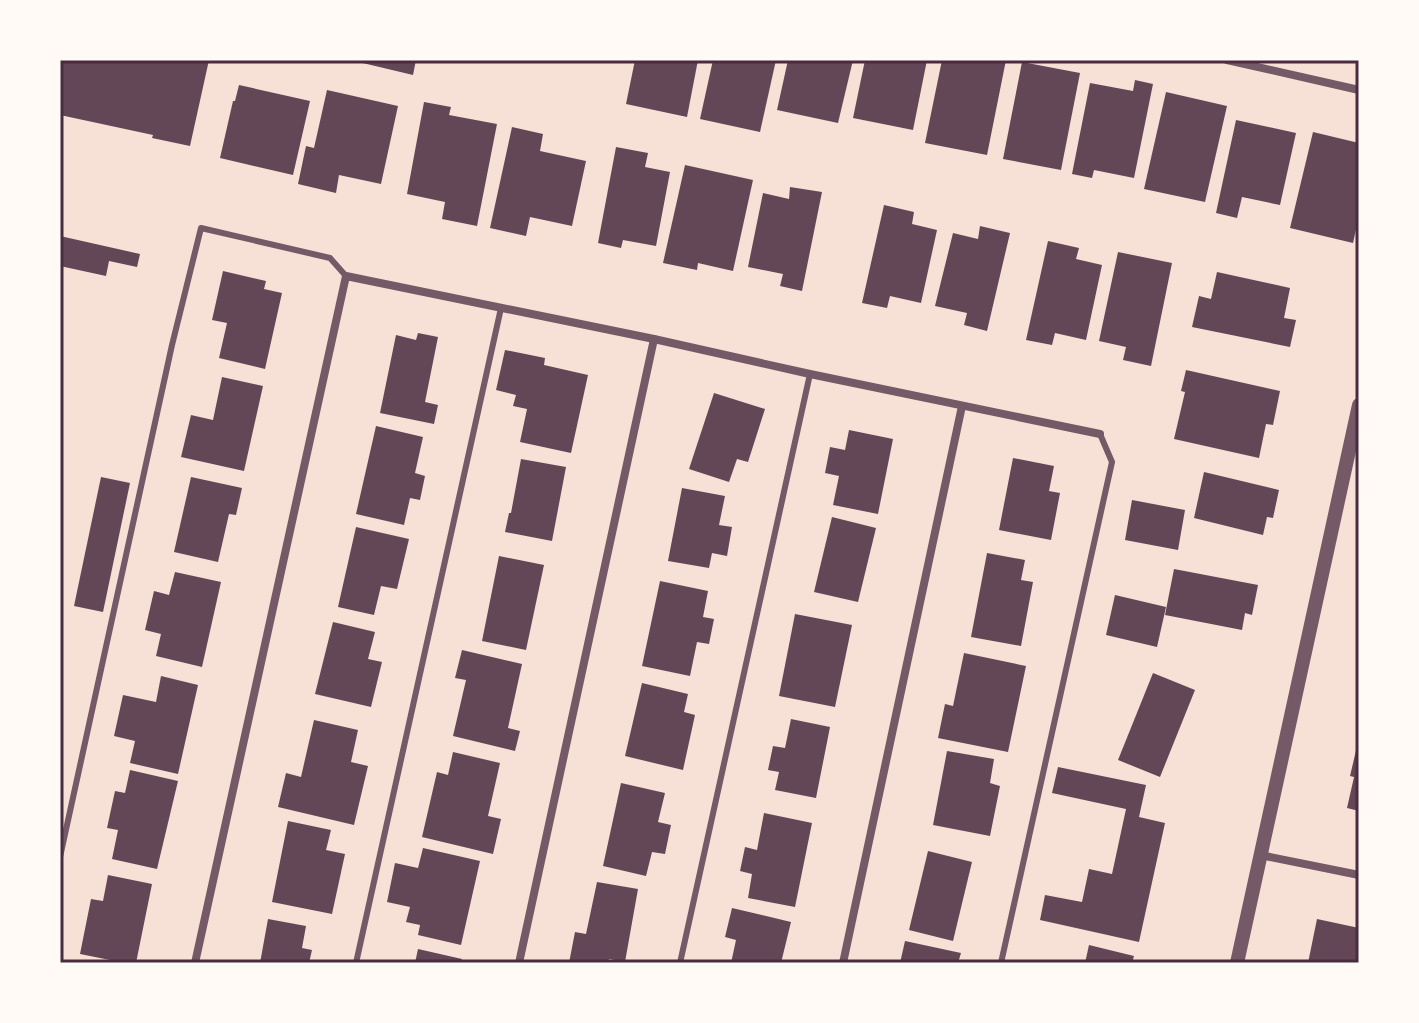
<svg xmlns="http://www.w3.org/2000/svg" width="1419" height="1023" font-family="'Open Sans',sans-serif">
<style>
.building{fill:#644757}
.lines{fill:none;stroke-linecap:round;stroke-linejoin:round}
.service{stroke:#755966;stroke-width:6}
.minor{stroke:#755966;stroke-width:8}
.tertiary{stroke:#755966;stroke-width:14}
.neatline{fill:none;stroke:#4a2c40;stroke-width:3}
</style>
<rect width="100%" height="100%" fill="#f7e1d7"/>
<g class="building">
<path d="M60 60H209L190 146 152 138 153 135 60 115Z"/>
<path d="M350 60H416L413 75Z"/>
<path d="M635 60H698L687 117 626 104Z"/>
<path d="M713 60H776L760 132 700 119Z"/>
<path d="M788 60H853L838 123 777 110Z"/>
<path d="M865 60H927L913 130 853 118Z"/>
<path d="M942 60H1006L987 155 925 143Z"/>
<path d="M1022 62 1080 73 1061 170 1003 159Z"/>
<path d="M1135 80 1153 84 1134 178 1094 170 1092 178 1072 174 1090 83 1133 91Z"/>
<path d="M239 85 310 101 293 175 220 158 233 101H235Z"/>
<path d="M327 90 398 106 381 184 339 175 336 193 298 184 306 146 314 148Z"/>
<path d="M1166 92 1227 106 1205 202 1144 189Z"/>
<path d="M424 102 451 107 449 115 497 124 477 226 442 219 445 202 407 194Z"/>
<path d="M1236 120 1296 133 1280 205 1242 197 1237 218 1216 213Z"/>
<path d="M512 127 543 134 540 151 586 161 572 226 530 217 526 236 490 228Z"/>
<path d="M1313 132 1359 143V216L1353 243 1290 228Z"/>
<path d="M616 147 648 153 645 167 670 172 656 246 623 240 621 248 598 243Z"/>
<path d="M685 165 753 180 733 271 698 263 697 270 663 263Z"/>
<path d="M790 187 822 192 802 291 780 286 783 274 748 267 763 193 789 199Z"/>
<path d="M884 205 914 212 912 224 937 230 921 303 890 296 887 308 862 303Z"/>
<path d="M980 226 1010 233 987 331 964 325 967 313 935 306 953 233 978 239Z"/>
<path d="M60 236 140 254 137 267 109 261 106 276 60 266Z"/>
<path d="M1048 241 1079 248 1076 259 1102 265 1086 340 1055 333 1052 345 1026 340Z"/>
<path d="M1118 252 1172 263 1151 366 1123 360 1126 347 1099 341Z"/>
<path d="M223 271 266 281 264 289 282 293 265 369 219 358 227 323 212 320Z"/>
<path d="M1217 272 1290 288 1284 318 1296 320 1290 347 1192 327 1199 296 1211 299Z"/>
<path d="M418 333 438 337 425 402 438 405 434 424 380 413 396 335 416 340Z"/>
<path d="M505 350 545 358 544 365 588 375 571 453 520 442 527 409 513 406 516 395 496 390Z"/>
<path d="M1186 370 1280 391 1273 425 1266 424 1259 458 1174 439 1185 392 1181 391Z"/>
<path d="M222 377 263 386 244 471 181 457 191 415 213 420Z"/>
<path d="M714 393 765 409 748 462 737 459 729 482 689 469Z"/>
<path d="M376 426 423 437 415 473 425 476 420 500 410 498 404 525 356 514Z"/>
<path d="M849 430 893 439 878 514 833 505 839 476 825 473 830 447 845 450Z"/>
<path d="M1013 458 1054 466 1049 491 1060 493 1051 540 999 530Z"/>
<path d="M521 459 566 467 552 541 505 532 509 513H511Z"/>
<path d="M1204 472 1279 490 1273 518 1267 517 1263 535 1194 518Z"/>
<path d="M101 477 130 483 103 612 74 606Z"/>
<path d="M191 477 242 488 236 515 229 514 218 562 174 552Z"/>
<path d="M682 488 725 496 719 525 732 527 727 556 712 553 709 568 668 561Z"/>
<path d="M1132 500 1185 510 1178 550 1125 540Z"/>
<path d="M832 517 876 528 858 602 814 592Z"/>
<path d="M356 527 409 539 397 589 381 586 374 615 338 607Z"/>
<path d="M987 553 1025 560 1021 580 1033 582 1021 646 971 637Z"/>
<path d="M499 556 544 565 526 650 482 641Z"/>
<path d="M1174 569 1258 585 1252 615 1245 613 1242 630 1165 615Z"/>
<path d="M175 572 221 582 202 667 156 656 161 634 145 630 154 591 169 595Z"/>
<path d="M660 581 708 591 703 617 714 619 709 644 697 642 690 676 642 666Z"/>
<path d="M1115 595 1166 607 1157 647 1106 635Z"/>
<path d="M795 614 852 625 835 707 779 696Z"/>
<path d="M333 622 375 632 368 659 382 662 371 707 315 694Z"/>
<path d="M462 650 522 664 508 728 520 731 515 751 453 736 466 680 455 678Z"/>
<path d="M964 653 1026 666 1008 752 938 738 945 704 953 706Z"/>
<path d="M1153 673 1195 690 1160 777 1118 760Z"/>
<path d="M161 676 198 685 178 774 130 763 135 741 114 736 123 695 156 702Z"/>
<path d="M642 683 688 694 684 712 695 715 683 770 625 756Z"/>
<path d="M791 719 830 727 816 798 775 790 779 772 768 770 773 746 785 748Z"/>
<path d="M314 720 358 730 351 762 368 766 354 825 278 807 286 773 301 777Z"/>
<path d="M1358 742H1359V811L1347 808 1354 777 1350 776Z"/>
<path d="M947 751 994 759 990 783 1000 786 990 836 933 825Z"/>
<path d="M453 752 500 763 488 816 501 819 493 854 422 837 437 772 448 775Z"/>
<path d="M1058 767 1146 785 1139 817 1165 823 1139 942 1040 920 1045 895 1082 902 1089 869 1112 874 1126 809 1052 793Z"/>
<path d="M130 770 178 781 157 869 112 859 118 830 107 828 115 791 125 793Z"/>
<path d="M621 783 665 793 658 822 671 825 665 854 652 852 646 876 603 866Z"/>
<path d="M764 813 812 823 795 907 748 898 752 874 740 871 745 847 757 850Z"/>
<path d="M288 821 331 830 326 850 345 854 332 914 272 902Z"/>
<path d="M423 848 480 861 461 945 418 935 420 925 406 922 410 907 387 902 395 863 418 868Z"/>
<path d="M928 851 972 862 953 941 909 930Z"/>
<path d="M108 875 152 884 136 963H125L80 954 91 899 103 901Z"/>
<path d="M597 882 638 889 625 962 609 959 608 963H569L575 932 586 934Z"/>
<path d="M732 908 791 922 781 963H731L736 940 725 937Z"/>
<path d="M268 919 306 926 302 948 312 950 309 963H260Z"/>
<path d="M1317 919 1359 928V963H1308Z"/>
<path d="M905 941 961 953 958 963H900Z"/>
<path d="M1089 945 1134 956 1132 963H1085Z"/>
<path d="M418 949 462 959 461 963H415Z"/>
</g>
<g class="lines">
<g class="service">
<path d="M60 857 172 345 201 228 330 258 346 276"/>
<path d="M356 963 501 308"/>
<path d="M680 963 810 374"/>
<path d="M1001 963 1112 462 1100 434"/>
</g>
<g class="minor">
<path d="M1227 60 1359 90"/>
<path d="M1260 855 1359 875"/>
<path d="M195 963 346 276 654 339 810 374 1100 434"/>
<path d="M519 963 654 339"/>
<path d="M843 963 962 406"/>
</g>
<path class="tertiary" d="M1237 963 1359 405"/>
</g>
<rect width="1419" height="1023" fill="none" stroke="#fffaf5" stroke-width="124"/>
<rect x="62" y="62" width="1295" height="899" class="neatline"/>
</svg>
